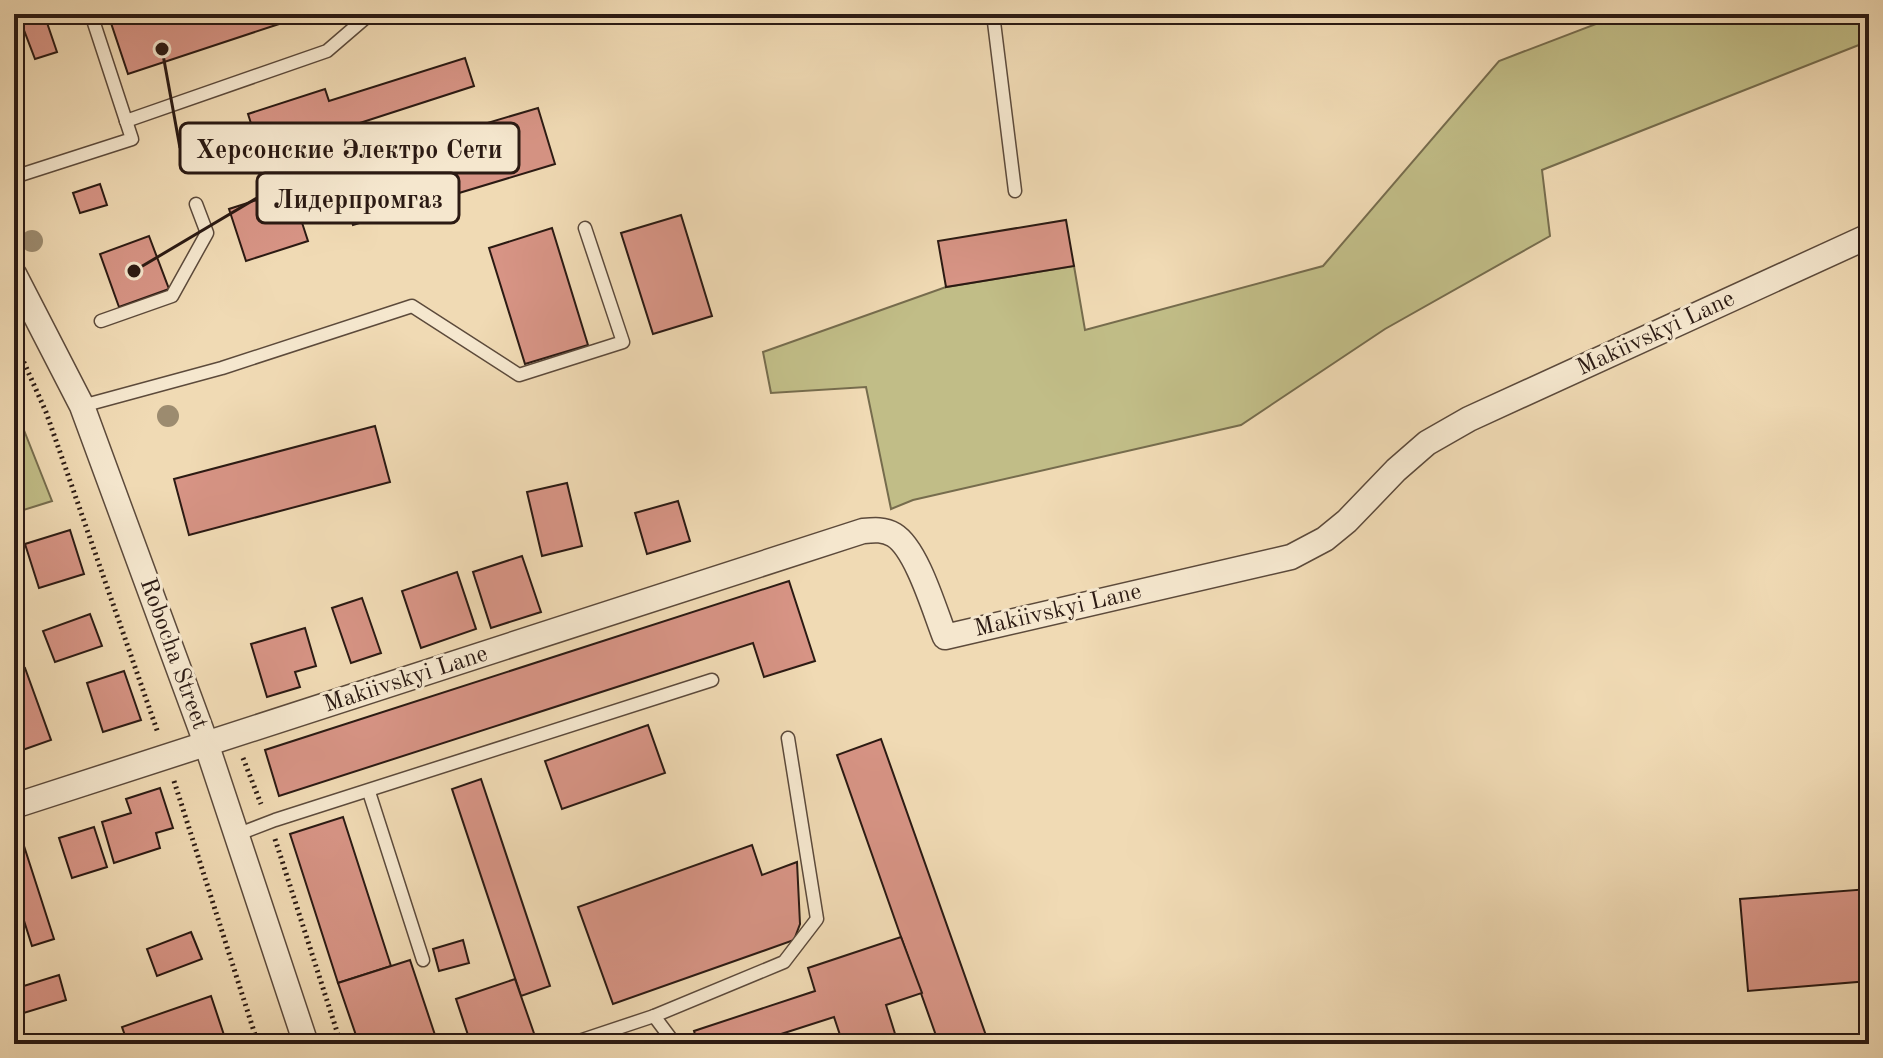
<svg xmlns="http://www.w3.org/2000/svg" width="1883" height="1058" font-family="'Old Standard TT',serif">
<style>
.green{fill:#c1bd87;stroke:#766c4d;stroke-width:2}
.building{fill:#d79485;stroke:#2b1a13;stroke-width:2}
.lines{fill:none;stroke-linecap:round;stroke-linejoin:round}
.service-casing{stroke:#5c4a3b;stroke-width:15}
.minor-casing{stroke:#5c4a3b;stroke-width:27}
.path{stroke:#2b1a13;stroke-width:5;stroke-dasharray:2 4;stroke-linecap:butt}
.service{stroke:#f5e7ce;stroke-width:12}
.minor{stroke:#f5e7ce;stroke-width:24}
.tree{fill:#9c8b6f}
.labels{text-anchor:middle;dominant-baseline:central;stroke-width:6;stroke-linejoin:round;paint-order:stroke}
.street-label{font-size:24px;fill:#2b1a13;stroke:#f5e7ce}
.leader{fill:none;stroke:#2b1a13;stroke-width:3}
.callout-dot{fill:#2b1a13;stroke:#f5e7ce;stroke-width:3}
.callout{fill:#f5e7ce;stroke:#2b1a13;stroke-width:3}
.callout-label{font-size:26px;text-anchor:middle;font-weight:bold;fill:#2b1a13}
</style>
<rect width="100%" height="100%" fill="#f0dab4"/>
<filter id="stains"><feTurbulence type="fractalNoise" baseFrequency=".0025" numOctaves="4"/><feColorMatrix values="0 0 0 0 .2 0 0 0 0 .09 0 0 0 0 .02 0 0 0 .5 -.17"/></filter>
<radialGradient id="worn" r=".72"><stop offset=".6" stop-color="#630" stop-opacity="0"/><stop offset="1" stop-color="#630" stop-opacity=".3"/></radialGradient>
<g class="green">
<path d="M1622 14H1869V41L1542 170 1550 236 1385 329 1241 425 913 500 891 509 866 387 771 393 763 352 946 287 1074 266 1085 330 1323 266 1499 61Z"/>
<path d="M14 405 52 501 14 513Z"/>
</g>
<g class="building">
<path d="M27 14H44L57 52 35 59 19 17Z"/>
<path d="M108 14H276L279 24 128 74Z"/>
<path d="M465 58 474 86 261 155 248 114 325 89 329 101Z"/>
<path d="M538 108 555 164 353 225 336 168Z"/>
<path d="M100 184 107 205 80 213 73 193Z"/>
<path d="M291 189 308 241 246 261 229 209Z"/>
<path d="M681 215 712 316 653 334 621 233Z"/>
<path d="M1066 220 1074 266 946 287 938 241Z"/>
<path d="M552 228 588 345 525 364 489 248Z"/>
<path d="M149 236 169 289 119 307 100 254Z"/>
<path d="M375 426 390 482 189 535 174 479Z"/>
<path d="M567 483 582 546 542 556 527 492Z"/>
<path d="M678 501 690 541 647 554 635 513Z"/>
<path d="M70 530 84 574 39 588 25 544Z"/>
<path d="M522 556 541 612 491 628 473 572Z"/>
<path d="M457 572 476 629 421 648 402 591Z"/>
<path d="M789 581 815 661 764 677 753 643 279 796 265 750Z"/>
<path d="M362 598 381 653 351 663 332 608Z"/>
<path d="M90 614 102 646 55 662 43 631Z"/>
<path d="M305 628 316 666 295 672 300 687 267 697 251 644Z"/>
<path d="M25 668 51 740 14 753V672Z"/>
<path d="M124 671 141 720 103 732 87 683Z"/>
<path d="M648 725 665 773 562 809 545 761Z"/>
<path d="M881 739 989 1044H939L901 937 837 755Z"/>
<path d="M481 779 550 986 521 996 452 789Z"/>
<path d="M160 788 173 828 156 833 160 848 114 863 102 822 131 813 126 799Z"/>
<path d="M343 817 391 966 338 983 290 834Z"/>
<path d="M94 827 107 867 72 878 59 838Z"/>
<path d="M752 845 762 875 797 862 800 924 794 940 613 1004 578 907Z"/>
<path d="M24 846 54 939 32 946 19 905 14 906V849Z"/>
<path d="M1869 889V981L1748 991 1740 899Z"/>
<path d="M191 932 202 959 157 976 147 949Z"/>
<path d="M901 937 922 993 886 1005 897 1040 885 1044H843L834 1017 750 1044H698L694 1031 815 991 808 968Z"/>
<path d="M463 940 469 963 439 971 433 949Z"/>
<path d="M410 960 438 1044H359L338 983Z"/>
<path d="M59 975 66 1000 14 1016V989Z"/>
<path d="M515 979 536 1039 521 1044H471L456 999Z"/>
<path d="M211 996 225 1038 207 1044H128L122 1027Z"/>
<path d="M650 1035 653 1044H623Z"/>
</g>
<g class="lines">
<g class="service-casing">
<g id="service">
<path d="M993 14 1015 191"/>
<path d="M126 121 327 51 370 14"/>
<path d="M14 177 132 139 91 14"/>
<path d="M101 321 172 296 207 233 196 204"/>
<path d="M82 406 222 368 412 306 519 375 623 342 585 228"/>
<path d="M369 792 423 960"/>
<path d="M236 835 275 820 712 680"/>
<path d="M654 1016 675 1044"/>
<path d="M570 1044 654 1016 784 962 817 919 788 738"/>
</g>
</g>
<g class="minor-casing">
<g id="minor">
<path d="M14 274 82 406 206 743 306 1044"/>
<path d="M14 806 863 531C874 530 884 529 894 535 917 549 935 612 945 637L1291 557 1325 539 1347 521 1396 470 1427 443 1469 419 1869 236"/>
</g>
</g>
<g class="path">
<path d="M14 340 46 412 158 733"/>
<path d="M243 758 261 804"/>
<path d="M174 781 258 1044"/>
<path d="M275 839 341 1044"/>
</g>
<use href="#service" class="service"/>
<use href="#minor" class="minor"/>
</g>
<g class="tree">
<circle cx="32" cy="241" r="11"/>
<circle cx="168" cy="416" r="11"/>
</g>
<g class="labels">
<g class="street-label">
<text transform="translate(1656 334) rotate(-25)">Makiivskyi Lane</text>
<text transform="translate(1058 611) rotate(-13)">Makiivskyi Lane</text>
<text transform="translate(173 654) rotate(70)">Robocha Street</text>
<text transform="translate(406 680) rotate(-18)">Makiivskyi Lane</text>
</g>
</g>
<path class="leader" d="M162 49L180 148M134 271L257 198"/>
<g class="callout-dot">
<circle cx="162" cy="49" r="8"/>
<circle cx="134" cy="271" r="8"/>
</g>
<g class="callout">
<rect x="180" y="123" width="339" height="50" rx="8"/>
<rect x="257" y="173" width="202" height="50" rx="8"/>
</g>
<g class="callout-label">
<text x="349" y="158">Херсонские Электро Сети</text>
<text x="358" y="208">Лидерпромгаз</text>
</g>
<rect width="1883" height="1058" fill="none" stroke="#f0dab4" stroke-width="48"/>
<rect x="16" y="16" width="1851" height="1026" fill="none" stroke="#2b1a13" stroke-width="4"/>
<rect x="24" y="24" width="1835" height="1010" fill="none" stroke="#2b1a13" stroke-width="2"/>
<rect width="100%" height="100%" filter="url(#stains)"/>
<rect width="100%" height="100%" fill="url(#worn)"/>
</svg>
